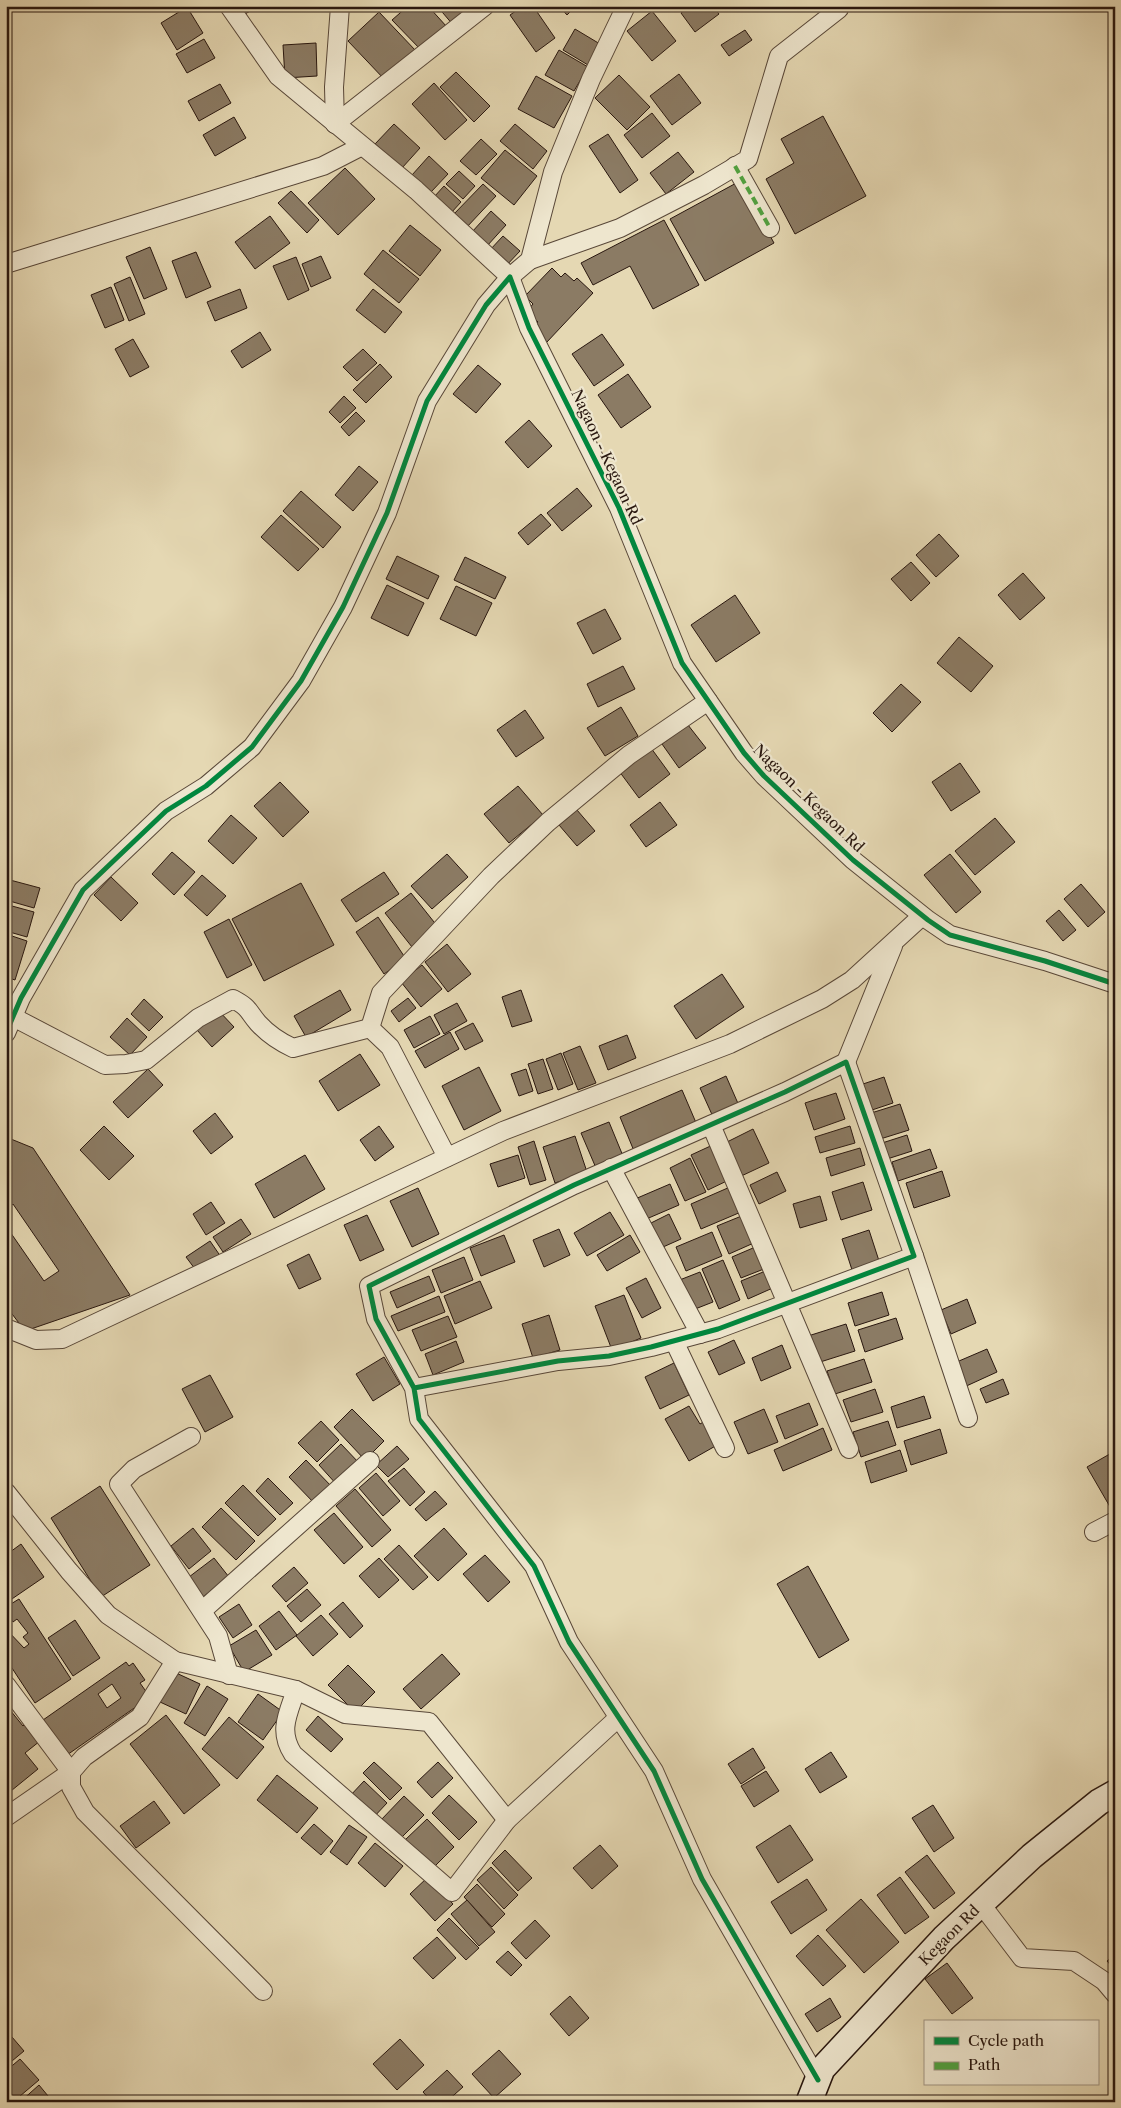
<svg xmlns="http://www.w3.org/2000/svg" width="1121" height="2108" font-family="'Libre Caslon Text',serif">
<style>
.building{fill:#8b7b64;stroke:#29170f;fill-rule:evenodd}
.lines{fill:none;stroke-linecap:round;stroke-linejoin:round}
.street-casing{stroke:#584738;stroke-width:20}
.secondary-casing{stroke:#29170f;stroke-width:28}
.street{stroke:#eee6ce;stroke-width:18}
.secondary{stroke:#eee6ce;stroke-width:25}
.quiet{stroke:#51a13f;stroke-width:4;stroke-dasharray:8 4;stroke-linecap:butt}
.cycleway-casing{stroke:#eee6ce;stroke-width:8}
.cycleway{stroke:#00873e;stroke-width:5}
.labels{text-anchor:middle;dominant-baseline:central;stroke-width:4.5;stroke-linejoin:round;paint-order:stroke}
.street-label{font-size:15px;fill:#29170f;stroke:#eee6ce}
</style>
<rect width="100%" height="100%" fill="#e5d8b3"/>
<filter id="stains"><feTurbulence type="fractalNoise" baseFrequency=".004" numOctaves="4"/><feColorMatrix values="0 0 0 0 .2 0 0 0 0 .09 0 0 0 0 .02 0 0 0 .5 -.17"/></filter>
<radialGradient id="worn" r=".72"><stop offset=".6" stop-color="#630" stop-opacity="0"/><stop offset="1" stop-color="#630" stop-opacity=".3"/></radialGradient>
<g class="building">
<path d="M241 6H259L245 14Z"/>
<path d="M408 6H428L447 27 422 51 392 20Z"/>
<path d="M437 6H478L454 26Z"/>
<path d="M523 6H533L555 38 536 52 510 15Z"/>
<path d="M559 6H576L567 15Z"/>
<path d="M690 6H713L719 14 695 32 681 13Z"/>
<path d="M187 7 203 33 177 50 161 23Z"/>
<path d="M652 11 676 41 652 61 627 31Z"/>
<path d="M379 12 416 51 385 80 348 41Z"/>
<path d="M575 29 600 44 588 65 563 50Z"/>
<path d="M745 30 752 40 729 56 721 45Z"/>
<path d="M204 39 215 58 187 73 176 54Z"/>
<path d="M316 43 317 76 285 78 283 45Z"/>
<path d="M559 50 588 67 574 91 545 75Z"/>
<path d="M456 72 490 106 474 122 440 87Z"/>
<path d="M679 74 701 103 672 125 650 96Z"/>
<path d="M619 75 650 107 627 130 595 98Z"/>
<path d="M536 76 572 96 554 128 518 109Z"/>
<path d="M434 83 467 120 445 140 412 104Z"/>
<path d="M220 84 231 103 199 121 188 101Z"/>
<path d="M652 113 670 136 642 158 624 135Z"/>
<path d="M823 116 866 196 795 234 766 179 794 163 781 139Z"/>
<path d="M234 117 246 138 215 156 203 135Z"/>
<path d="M394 124 420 148 402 168 375 144Z"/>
<path d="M515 124 547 151 533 169 500 141Z"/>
<path d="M608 134 638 180 620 193 589 146Z"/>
<path d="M481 139 497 154 476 175 460 161Z"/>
<path d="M505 150 537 176 514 205 481 178Z"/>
<path d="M678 152 694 172 666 194 650 173Z"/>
<path d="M429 156 448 174 431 192 412 175Z"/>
<path d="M345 168 375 199 338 235 308 203Z"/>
<path d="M459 171 475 186 463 199 446 184Z"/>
<path d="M740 181 774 243 705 281 670 219Z"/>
<path d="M483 184 496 196 466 228 453 215Z"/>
<path d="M444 186 461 202 451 213 434 197Z"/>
<path d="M291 191 319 220 307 233 278 203Z"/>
<path d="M491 211 506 225 487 246 472 232Z"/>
<path d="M270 216 290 243 255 269 235 242Z"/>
<path d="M664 220 699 285 653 309 630 266 593 285 581 263Z"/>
<path d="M410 225 441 250 420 276 389 251Z"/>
<path d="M503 236 520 251 505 267 489 251Z"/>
<path d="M150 247 167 289 144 299 126 257Z"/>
<path d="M383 250 419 279 399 303 364 274Z"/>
<path d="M196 252 211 287 186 298 172 261Z"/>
<path d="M321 256 331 278 311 287 302 264Z"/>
<path d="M296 257 309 290 288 300 273 266Z"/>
<path d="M552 268 561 277 565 273 574 281 577 278 593 293 546 343 531 329 538 322 527 311 533 304 525 296Z"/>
<path d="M130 277 145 314 129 321 114 284Z"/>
<path d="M111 287 124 320 105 328 91 295Z"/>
<path d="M240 289 247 308 215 321 207 302Z"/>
<path d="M373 289 402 312 385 333 356 310Z"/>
<path d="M260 332 271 350 242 368 231 351Z"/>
<path d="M602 334 624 365 594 386 572 354Z"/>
<path d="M133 339 149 367 130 377 115 349Z"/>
<path d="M363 349 377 363 357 381 343 367Z"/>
<path d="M380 364 392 377 366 403 353 390Z"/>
<path d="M478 365 501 384 476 413 453 394Z"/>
<path d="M628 374 651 407 621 428 598 395Z"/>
<path d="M344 396 356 408 340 423 329 412Z"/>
<path d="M356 412 365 421 349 436 341 427Z"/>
<path d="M529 420 552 446 528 468 505 442Z"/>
<path d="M359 466 378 482 353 511 335 495Z"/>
<path d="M577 488 592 506 562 531 547 513Z"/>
<path d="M301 491 341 527 323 548 283 511Z"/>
<path d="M541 514 551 525 528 545 518 533Z"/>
<path d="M281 515 319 549 298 571 261 537Z"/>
<path d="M939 534 959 556 936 577 916 555Z"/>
<path d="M397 556 439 576 428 599 386 579Z"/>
<path d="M465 557 506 577 495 599 454 580Z"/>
<path d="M911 562 930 583 911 601 891 579Z"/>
<path d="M1023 573 1045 598 1020 620 998 595Z"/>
<path d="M387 585 424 603 408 636 371 618Z"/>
<path d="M456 586 492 603 476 636 440 619Z"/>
<path d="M735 595 760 633 716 662 691 625Z"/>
<path d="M605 609 621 639 593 654 577 623Z"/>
<path d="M959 637 993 666 971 692 937 663Z"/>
<path d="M623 666 635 689 598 707 587 684Z"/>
<path d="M901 684 921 702 892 732 873 713Z"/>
<path d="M621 707 638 736 605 756 587 728Z"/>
<path d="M525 710 544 738 516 757 497 730Z"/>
<path d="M688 725 706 748 679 768 662 744Z"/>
<path d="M651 748 670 774 639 798 619 771Z"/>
<path d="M960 763 980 792 951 811 932 782Z"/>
<path d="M280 782 309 812 283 837 254 806Z"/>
<path d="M518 786 543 815 509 843 484 814Z"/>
<path d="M660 802 677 825 646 847 630 825Z"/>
<path d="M577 810 595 831 577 846 559 825Z"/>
<path d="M231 815 257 838 233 864 208 841Z"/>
<path d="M995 818 1015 842 975 875 955 851Z"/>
<path d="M172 852 195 872 174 895 152 874Z"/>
<path d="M447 854 468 877 432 909 411 886Z"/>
<path d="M950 854 981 892 956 913 924 875Z"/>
<path d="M384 872 399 894 356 922 341 900Z"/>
<path d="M202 875 226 896 207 916 184 895Z"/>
<path d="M111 877 138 903 121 921 94 895Z"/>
<path d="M10 880 40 888 34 908 6 900Z"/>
<path d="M301 883 334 945 264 981 232 919Z"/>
<path d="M1081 884 1105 912 1088 927 1064 899Z"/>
<path d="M411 893 438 927 412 947 385 913Z"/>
<path d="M12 906 34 912 27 937 6 931Z"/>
<path d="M1059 910 1076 930 1063 941 1046 921Z"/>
<path d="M378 917 406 959 384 974 356 932Z"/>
<path d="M229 919 252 965 227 978 204 932Z"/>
<path d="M6 934 27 941 15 980 6 977Z"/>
<path d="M447 944 471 974 448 992 425 962Z"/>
<path d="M422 965 442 989 421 1007 401 982Z"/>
<path d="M722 974 744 1007 696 1039 674 1006Z"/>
<path d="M340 990 351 1010 306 1037 294 1016Z"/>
<path d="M521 990 532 1021 512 1027 502 997Z"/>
<path d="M408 998 416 1008 399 1022 391 1011Z"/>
<path d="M144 999 163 1017 149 1031 131 1014Z"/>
<path d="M457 1003 467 1021 444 1034 434 1015Z"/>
<path d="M218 1010 234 1027 212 1047 197 1030Z"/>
<path d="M430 1016 440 1034 414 1048 404 1030Z"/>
<path d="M127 1018 147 1037 130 1055 110 1037Z"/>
<path d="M473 1023 483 1041 465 1050 455 1032Z"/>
<path d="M450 1032 459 1049 425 1068 415 1051Z"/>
<path d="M627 1035 636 1058 608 1070 599 1046Z"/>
<path d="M580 1046 596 1083 578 1090 563 1053Z"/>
<path d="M561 1053 573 1084 558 1090 546 1059Z"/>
<path d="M360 1054 380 1085 338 1111 319 1081Z"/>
<path d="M543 1059 553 1089 538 1094 528 1064Z"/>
<path d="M479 1067 501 1111 464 1130 442 1086Z"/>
<path d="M148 1069 163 1085 128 1118 113 1102Z"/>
<path d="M526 1069 533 1091 519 1096 511 1074Z"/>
<path d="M726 1076 740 1108 714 1119 700 1088Z"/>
<path d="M884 1077 893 1103 869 1111 860 1085Z"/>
<path d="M682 1090 697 1125 634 1151 620 1117Z"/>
<path d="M836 1093 845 1119 814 1130 805 1103Z"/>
<path d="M900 1104 909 1130 877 1140 868 1114Z"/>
<path d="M215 1113 233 1137 211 1154 193 1131Z"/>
<path d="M609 1122 623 1156 596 1168 581 1133Z"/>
<path d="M104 1126 134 1156 109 1180 80 1150Z"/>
<path d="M379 1126 394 1147 375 1161 360 1140Z"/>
<path d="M850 1126 855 1143 820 1153 815 1137Z"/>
<path d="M753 1129 769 1163 737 1178 721 1145Z"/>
<path d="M907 1135 912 1151 884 1160 879 1144Z"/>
<path d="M575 1136 587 1172 555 1183 543 1147Z"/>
<path d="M6 1137 33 1148 130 1295 25 1331 6 1306V1226L44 1281 59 1271 13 1204 6 1211Z"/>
<path d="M534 1141 546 1180 530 1185 518 1147Z"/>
<path d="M717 1143 733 1178 708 1190 691 1155Z"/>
<path d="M860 1148 865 1165 831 1176 826 1158Z"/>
<path d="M930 1149 937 1168 898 1181 892 1162Z"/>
<path d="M305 1155 325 1189 274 1218 255 1184Z"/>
<path d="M518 1155 525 1178 498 1187 490 1164Z"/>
<path d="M690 1158 706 1192 685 1201 670 1168Z"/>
<path d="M942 1171 950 1196 914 1208 906 1183Z"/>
<path d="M777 1172 786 1191 759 1204 750 1185Z"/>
<path d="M863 1182 872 1210 841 1220 832 1192Z"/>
<path d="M670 1184 679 1205 644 1220 635 1199Z"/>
<path d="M730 1187 741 1212 701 1229 691 1204Z"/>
<path d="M418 1188 439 1234 412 1247 390 1201Z"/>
<path d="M820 1196 827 1220 800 1228 793 1204Z"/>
<path d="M211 1202 225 1223 206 1235 193 1214Z"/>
<path d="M610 1212 624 1235 587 1256 574 1233Z"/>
<path d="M669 1214 681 1239 663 1247 651 1223Z"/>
<path d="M367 1215 384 1250 360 1261 344 1225Z"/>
<path d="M744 1215 756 1242 729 1254 717 1226Z"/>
<path d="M241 1219 251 1234 223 1252 213 1237Z"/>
<path d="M559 1229 570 1255 544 1267 533 1240Z"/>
<path d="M869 1230 881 1267 854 1276 842 1239Z"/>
<path d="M712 1232 722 1256 686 1271 676 1247Z"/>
<path d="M504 1235 515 1262 481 1276 470 1248Z"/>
<path d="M630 1235 640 1252 607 1271 597 1255Z"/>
<path d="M210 1241 221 1257 198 1273 186 1257Z"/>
<path d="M760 1245 769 1267 741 1278 732 1257Z"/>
<path d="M309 1254 321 1279 299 1289 287 1265Z"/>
<path d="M464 1257 473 1280 441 1293 432 1270Z"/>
<path d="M723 1260 740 1300 719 1309 702 1269Z"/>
<path d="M768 1270 775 1287 748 1299 741 1281Z"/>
<path d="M700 1272 713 1302 690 1311 677 1281Z"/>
<path d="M429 1276 435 1291 397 1308 390 1292Z"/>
<path d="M646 1278 661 1308 642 1318 626 1288Z"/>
<path d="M480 1281 492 1308 455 1324 444 1296Z"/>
<path d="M882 1292 889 1315 855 1326 848 1303Z"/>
<path d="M624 1295 641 1338 612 1350 595 1306Z"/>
<path d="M439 1296 445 1312 398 1331 391 1316Z"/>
<path d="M967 1299 976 1323 951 1334 941 1310Z"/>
<path d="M549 1315 560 1350 533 1358 522 1324Z"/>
<path d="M448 1316 457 1337 421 1351 412 1330Z"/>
<path d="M896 1318 903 1339 865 1352 858 1330Z"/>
<path d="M846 1324 855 1351 817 1363 808 1336Z"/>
<path d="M734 1340 745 1363 719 1375 708 1352Z"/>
<path d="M456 1341 464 1362 433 1375 425 1354Z"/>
<path d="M782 1345 791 1368 761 1381 752 1358Z"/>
<path d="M987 1349 997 1372 962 1388 952 1364Z"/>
<path d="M384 1357 400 1384 373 1401 356 1374Z"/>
<path d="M864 1359 872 1382 835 1394 827 1371Z"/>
<path d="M674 1363 689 1395 660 1409 645 1377Z"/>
<path d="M210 1375 233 1417 205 1432 182 1389Z"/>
<path d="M1003 1379 1009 1394 986 1403 980 1389Z"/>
<path d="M875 1389 883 1412 851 1422 843 1400Z"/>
<path d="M924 1396 931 1418 897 1428 891 1407Z"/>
<path d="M809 1403 818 1425 785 1439 776 1416Z"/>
<path d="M689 1406 700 1424 705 1421 719 1444 689 1461 665 1419Z"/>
<path d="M352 1409 384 1441 365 1460 334 1427Z"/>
<path d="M764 1409 778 1442 748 1454 734 1422Z"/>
<path d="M321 1421 339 1440 317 1462 298 1443Z"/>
<path d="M888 1421 896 1445 861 1457 853 1432Z"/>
<path d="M823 1428 832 1450 783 1471 774 1450Z"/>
<path d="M940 1429 947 1453 911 1465 904 1441Z"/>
<path d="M341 1444 360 1464 338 1486 319 1465Z"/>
<path d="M397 1446 409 1459 388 1477 376 1465Z"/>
<path d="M900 1450 907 1471 871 1483 865 1462Z"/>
<path d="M1115 1451V1511L1113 1512 1087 1467Z"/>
<path d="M306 1460 333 1488 315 1504 289 1477Z"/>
<path d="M404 1468 425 1492 410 1506 388 1481Z"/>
<path d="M376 1473 400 1501 383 1516 359 1488Z"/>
<path d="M268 1478 293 1503 280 1515 256 1491Z"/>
<path d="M243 1485 276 1519 258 1536 225 1503Z"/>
<path d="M100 1486 150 1565 101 1597 51 1518Z"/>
<path d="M355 1489 391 1530 372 1547 336 1506Z"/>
<path d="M435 1491 447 1504 426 1521 415 1509Z"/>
<path d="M221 1508 255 1541 236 1560 202 1527Z"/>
<path d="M334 1513 363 1547 344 1564 314 1530Z"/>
<path d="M193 1528 211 1551 189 1569 171 1546Z"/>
<path d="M444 1528 467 1554 438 1581 414 1556Z"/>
<path d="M21 1544 44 1577 6 1603V1555Z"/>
<path d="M399 1545 428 1577 413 1590 384 1559Z"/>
<path d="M485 1555 510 1582 488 1602 463 1574Z"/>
<path d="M214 1558 229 1577 203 1597 189 1577Z"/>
<path d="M379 1558 399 1580 379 1598 359 1576Z"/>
<path d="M808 1566 849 1640 819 1658 777 1584Z"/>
<path d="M294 1567 308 1583 286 1602 272 1586Z"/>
<path d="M307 1589 321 1605 301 1622 287 1606Z"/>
<path d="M19 1599 71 1679 35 1703 6 1659V1629L24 1648 29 1644 23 1637 28 1633 17 1619 13 1622 9 1616 6 1617V1607Z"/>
<path d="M343 1602 363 1626 350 1638 329 1614Z"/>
<path d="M239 1604 252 1625 233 1638 219 1617Z"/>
<path d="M279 1611 297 1635 276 1650 259 1626Z"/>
<path d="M321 1615 338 1634 313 1656 296 1636Z"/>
<path d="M75 1620 100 1658 73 1676 48 1638Z"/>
<path d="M256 1630 272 1655 244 1672 229 1646Z"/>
<path d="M442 1654 460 1674 421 1709 403 1689Z"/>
<path d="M126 1662 129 1666 133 1663 145 1680 140 1683 150 1697 67 1755 43 1720ZM112 1684 121 1698 107 1708 98 1694Z"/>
<path d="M348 1665 375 1692 355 1712 328 1685Z"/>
<path d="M174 1672 200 1684 186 1714 160 1702Z"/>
<path d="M207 1686 228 1699 205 1736 184 1723Z"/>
<path d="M258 1694 283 1712 263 1740 238 1722Z"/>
<path d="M6 1705 23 1726 26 1723 40 1741 25 1753 38 1769 6 1795Z"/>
<path d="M166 1715 220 1785 184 1814 130 1744Z"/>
<path d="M318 1716 343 1739 331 1752 306 1730Z"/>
<path d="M229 1717 264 1747 237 1779 202 1749Z"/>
<path d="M753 1748 765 1768 741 1784 728 1764Z"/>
<path d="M831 1752 847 1777 820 1793 805 1769Z"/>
<path d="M374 1762 402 1788 390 1800 363 1773Z"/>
<path d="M438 1762 453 1778 432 1798 417 1782Z"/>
<path d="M766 1771 779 1791 754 1807 741 1786Z"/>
<path d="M277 1775 318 1808 297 1833 257 1800Z"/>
<path d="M364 1781 387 1803 372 1819 349 1797Z"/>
<path d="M449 1795 477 1822 459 1840 432 1813Z"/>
<path d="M404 1796 424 1815 400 1839 380 1821Z"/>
<path d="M154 1801 170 1823 136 1848 120 1826Z"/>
<path d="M933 1805 954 1838 934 1852 912 1818Z"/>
<path d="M427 1819 454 1847 433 1868 405 1840Z"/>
<path d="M314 1824 333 1841 321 1855 301 1838Z"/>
<path d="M349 1825 367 1837 347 1865 330 1852Z"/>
<path d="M790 1825 813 1860 778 1883 756 1847Z"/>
<path d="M375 1843 403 1866 385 1887 358 1863Z"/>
<path d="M600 1845 618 1866 592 1889 573 1868Z"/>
<path d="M505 1850 532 1878 518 1891 492 1863Z"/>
<path d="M927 1855 955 1893 934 1909 905 1872Z"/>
<path d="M491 1867 518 1895 504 1909 477 1880Z"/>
<path d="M428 1877 453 1904 435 1921 410 1894Z"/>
<path d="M900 1877 929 1917 905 1934 877 1895Z"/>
<path d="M807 1879 827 1910 791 1934 771 1902Z"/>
<path d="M477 1884 505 1914 492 1927 464 1897Z"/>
<path d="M861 1899 899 1942 864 1973 826 1930Z"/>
<path d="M467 1900 495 1932 479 1946 451 1914Z"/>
<path d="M449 1918 479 1948 466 1960 437 1930Z"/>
<path d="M535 1920 550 1936 526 1959 511 1943Z"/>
<path d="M818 1935 846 1966 823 1986 796 1956Z"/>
<path d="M437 1937 456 1958 433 1979 413 1958Z"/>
<path d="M508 1951 522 1965 511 1976 496 1962Z"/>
<path d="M1115 1955V1970L1107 1961Z"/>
<path d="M947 1963 973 1998 952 2014 925 1979Z"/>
<path d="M570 1996 589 2018 569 2036 550 2014Z"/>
<path d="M830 1998 841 2017 817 2032 805 2014Z"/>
<path d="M6 2030 24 2051 6 2066Z"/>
<path d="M400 2039 424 2065 397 2090 373 2064Z"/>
<path d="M499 2050 521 2074 494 2098 472 2074Z"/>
<path d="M20 2059 39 2080 13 2102H6V2071Z"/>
<path d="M447 2070 463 2087 446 2102H432L423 2092Z"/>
<path d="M39 2085 53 2102H20Z"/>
</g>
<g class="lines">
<g class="street-casing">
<g id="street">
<path d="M229 6 278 76 416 190 510 277 530 260 553 172 591 79 626 6"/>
<path d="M335 124 485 6"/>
<path d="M335 124 334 87 340 6"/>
<path d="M735 166 770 228"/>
<path d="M530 260 620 228 704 185 748 159 779 56 839 9"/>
<path d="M6 264 323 166 362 146"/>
<path d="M13 1017 105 1065 126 1064 146 1060 198 1018 233 999C250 1008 247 1010 258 1023 268 1034 280 1042 293 1048L370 1028 390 1047 447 1157"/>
<path d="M370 1028 381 993 491 876 548 822 629 755 708 701"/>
<path d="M6 1033 21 998 83 890 166 811 206 786 252 747 301 681 343 607 387 513 427 401 486 305 510 277 529 328 619 508 682 663 744 753 764 776 853 860 928 920 950 935 1045 961 1115 984"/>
<path d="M846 1062 893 946"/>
<path d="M711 1125 849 1449"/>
<path d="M611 1168 700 1334"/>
<path d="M914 1256 968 1418"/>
<path d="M6 1328 36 1340 62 1339 503 1131 730 1044 822 999 852 980 922 916"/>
<path d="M674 1341 725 1448"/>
<path d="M414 1388 376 1319 369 1286 574 1185 785 1092 846 1062 914 1256 718 1329 651 1347 609 1356 558 1361 414 1388 419 1419 534 1566 569 1642 654 1771 702 1879 818 2080"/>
<path d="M191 1437 134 1469 119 1484 218 1636 229 1675"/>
<path d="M6 1492 69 1571 108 1615 175 1661 296 1690 345 1714 429 1722 507 1820 618 1718"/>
<path d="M1094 1532 1115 1521"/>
<path d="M203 1610 370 1461"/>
<path d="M175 1661 140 1717 84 1757 71 1772V1787L85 1812 263 1991"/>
<path d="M6 1685 71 1772 6 1817"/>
<path d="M296 1690C288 1714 278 1731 293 1754L452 1892 507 1820"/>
<path d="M981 1904 1022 1958 1074 1961 1104 1981 1115 1994"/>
</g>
</g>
<g class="secondary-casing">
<path id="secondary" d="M809 2102 822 2069 944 1938 1032 1856 1099 1802 1115 1793"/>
</g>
<use href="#street" class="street"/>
<use href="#secondary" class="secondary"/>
<path class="quiet" d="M735 166 770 228"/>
<g class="cycleway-casing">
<g id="cycleway">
<path d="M6 1033 21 998 83 890 166 811 206 786 252 747 301 681 343 607 387 513 427 401 486 305 510 277 529 328 619 508 682 663 744 753 764 776 853 860 928 920 950 935 1045 961 1115 984"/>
<path d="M414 1388 376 1319 369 1286 574 1185 785 1092 846 1062 914 1256 718 1329 651 1347 609 1356 558 1361 414 1388 419 1419 534 1566 569 1642 654 1771 702 1879 818 2080"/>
</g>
</g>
<use href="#cycleway" class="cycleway"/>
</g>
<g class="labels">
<g class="street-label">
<text transform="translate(607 457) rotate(65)">Nagaon - Kegaon Rd</text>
<text transform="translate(809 798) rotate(44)">Nagaon - Kegaon Rd</text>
<text transform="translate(949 1935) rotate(-45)">Kegaon Rd</text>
</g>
</g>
<rect width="1121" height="2108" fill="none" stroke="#e5d8b3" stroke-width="25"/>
<rect x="8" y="8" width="1106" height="2093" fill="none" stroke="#29170f" stroke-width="2.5"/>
<rect x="12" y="12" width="1096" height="2083" fill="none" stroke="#29170f"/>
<rect x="924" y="2020" width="175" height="65" fill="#eee6ce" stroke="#9f9382"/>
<rect x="934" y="2037" width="25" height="8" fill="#00873e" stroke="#9f9382"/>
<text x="968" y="2046" font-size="15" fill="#29170f">Cycle path</text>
<rect x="934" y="2062" width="25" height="8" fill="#51a13f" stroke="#9f9382"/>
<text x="968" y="2070" font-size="15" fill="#29170f">Path</text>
<rect width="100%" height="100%" filter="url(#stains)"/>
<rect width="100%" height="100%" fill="url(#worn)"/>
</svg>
